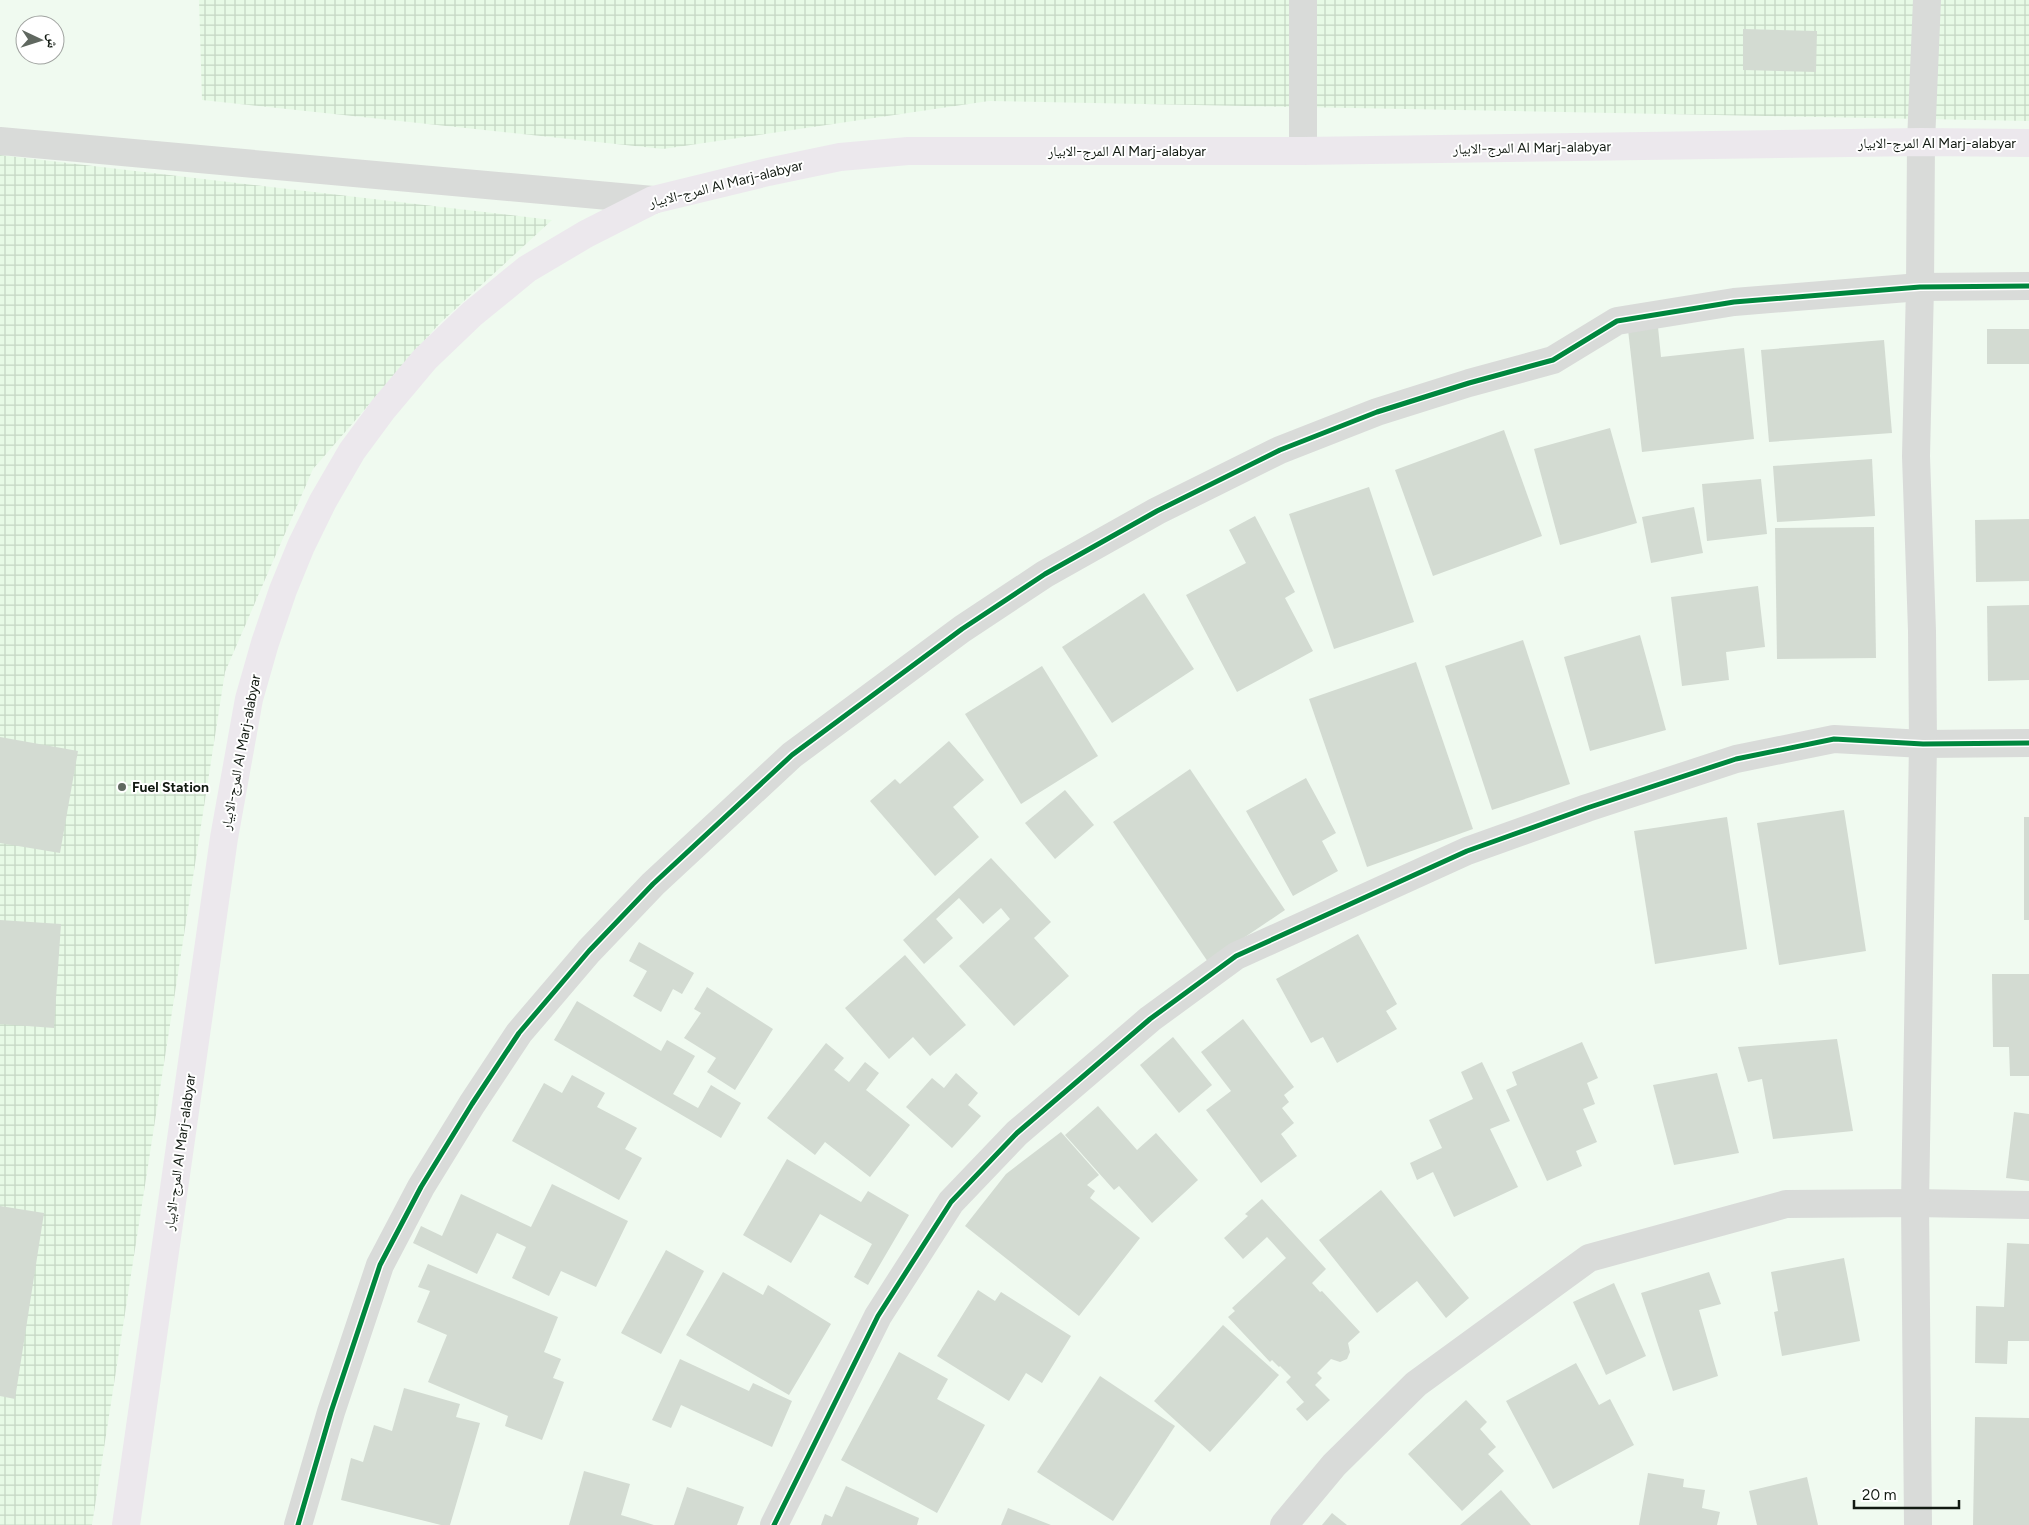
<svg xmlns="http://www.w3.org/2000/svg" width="2029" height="1525" font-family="Figtree,'Noto Naskh Arabic',sans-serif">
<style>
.industrial{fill:url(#industrial-grid)}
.building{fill:#d3dbd2}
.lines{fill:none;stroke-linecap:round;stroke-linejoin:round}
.minor{stroke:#d9dbd9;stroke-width:28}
.major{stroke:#ece8ed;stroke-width:28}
.cycleway-casing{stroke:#fff;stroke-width:8}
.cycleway{stroke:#00873e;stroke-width:5}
.poi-dot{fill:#606860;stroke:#fff;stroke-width:2}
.labels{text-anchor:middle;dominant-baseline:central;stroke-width:4;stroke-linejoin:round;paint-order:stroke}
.street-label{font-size:14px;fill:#121a12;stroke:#fff}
.poi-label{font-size:14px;font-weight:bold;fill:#121a12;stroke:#fff;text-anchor:start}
</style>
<defs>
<pattern id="industrial-grid" width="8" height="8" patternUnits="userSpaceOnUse" patternTransform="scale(1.25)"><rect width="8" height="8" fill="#e7fae6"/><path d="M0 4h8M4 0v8" fill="none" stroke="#c5d6c4"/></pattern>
</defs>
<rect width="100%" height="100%" fill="#f0faf0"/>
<g class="industrial">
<path d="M199 0H2029V121L989 101 663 149 202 100Z"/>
<path d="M0 155 552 220 439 324 313 469 225 672 92 1525H0Z"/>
</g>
<g class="building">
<path d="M1743 29 1817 31 1816 72 1743 70Z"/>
<path d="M1657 317 1661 357 1744 348 1754 439 1642 452 1627 321Z"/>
<rect x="1987" y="329" width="42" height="35"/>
<path d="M1884 340 1892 433 1769 442 1761 350Z"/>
<path d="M1610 428 1637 523 1560 545 1534 449Z"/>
<path d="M1504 430 1542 536 1433 576 1395 470Z"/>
<path d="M1872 459 1875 516 1777 522 1773 466Z"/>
<path d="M1761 479 1767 534 1707 541 1702 484Z"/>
<path d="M1369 487 1414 622 1334 649 1289 514Z"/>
<path d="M1694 507 1703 553 1651 563 1642 517Z"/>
<path d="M1255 516 1295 592 1285 598 1313 651 1237 692 1186 595 1246 563 1229 530Z"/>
<path d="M2029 519V581L1976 582 1975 520Z"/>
<path d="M1874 527 1876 658 1777 659 1775 528Z"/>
<path d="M1758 586 1765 647 1726 652 1729 680 1682 686 1671 597Z"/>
<path d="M1144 593 1194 669 1112 723 1062 647Z"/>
<path d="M2029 605V680L1988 681 1987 606Z"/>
<path d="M1640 635 1666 730 1590 751 1564 657Z"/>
<path d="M1523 640 1570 784 1492 810 1445 666Z"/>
<path d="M1416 662 1473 829 1367 867 1309 699Z"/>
<path d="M1042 666 1098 756 1021 804 965 714Z"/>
<path d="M0 737 78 751 60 853 0 843Z"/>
<path d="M949 741 984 780 953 807 979 837 935 876 870 801 895 779 900 784Z"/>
<path d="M1190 769 1285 910 1208 962 1113 822Z"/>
<path d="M1306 778 1336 833 1322 841 1338 871 1293 896 1246 811Z"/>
<path d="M1065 790 1094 825 1055 859 1025 823Z"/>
<path d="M1844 810 1866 951 1779 965 1757 823Z"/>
<path d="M1727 817 1747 949 1655 964 1634 831Z"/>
<rect x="2024" y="817" width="5" height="103"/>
<path d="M991 858 1051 922 1034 938 1069 976 1014 1026 959 966 1010 919 1001 908 983 924 959 898 936 919 953 938 924 964 903 940Z"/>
<path d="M0 920 61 924 54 1028 0 1024Z"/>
<path d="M1358 934 1397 1004 1386 1011 1397 1029 1337 1063 1323 1037 1311 1043 1276 979Z"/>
<path d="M639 942 694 973 682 994 673 989 661 1012 633 996 647 971 629 961Z"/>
<path d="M905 955 966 1025 930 1056 913 1037 889 1059 845 1008Z"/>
<path d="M1992 974H2029V1076H2010L2009 1047H1993Z"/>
<path d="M707 987 773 1029 735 1090 707 1072 716 1058 684 1038 701 1013 694 1009Z"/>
<path d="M577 1001 661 1051 667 1040 695 1056 673 1094 698 1108 711 1085 741 1103 721 1138 554 1040Z"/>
<path d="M1243 1019 1294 1087 1284 1095 1289 1102 1282 1108 1294 1123 1281 1134 1297 1156 1261 1183 1206 1110 1231 1091 1201 1052Z"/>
<path d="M1173 1037 1212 1085 1179 1113 1140 1065Z"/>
<path d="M1837 1039 1853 1131 1773 1139 1762 1079 1748 1082 1738 1047Z"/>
<path d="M1582 1042 1598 1078 1587 1083 1595 1104 1583 1109 1597 1142 1576 1151 1582 1166 1547 1181 1506 1090 1517 1085 1512 1072Z"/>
<path d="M826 1043 844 1058 834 1070 849 1082 865 1062 879 1073 866 1090 910 1125 870 1177 825 1142 815 1155 767 1118Z"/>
<path d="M1482 1062 1510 1121 1490 1129 1518 1187 1454 1217 1433 1172 1417 1180 1410 1163 1442 1148 1429 1120 1473 1099 1461 1072Z"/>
<path d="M956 1073 978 1093 968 1105 981 1116 952 1148 906 1107 932 1078 944 1088Z"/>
<path d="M1717 1073 1739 1153 1674 1165 1653 1085Z"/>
<path d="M572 1075 605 1093 597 1107 637 1128 625 1149 642 1158 619 1200 512 1141 544 1083 562 1093Z"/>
<path d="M1098 1106 1137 1150 1156 1133 1198 1180 1152 1223 1119 1186 1114 1190 1065 1135Z"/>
<path d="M2014 1112 2029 1114V1181L2006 1178Z"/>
<path d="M1061 1132 1099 1175 1087 1185 1095 1191 1090 1198 1140 1238 1079 1316 965 1226 1006 1174Z"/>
<path d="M787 1159 861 1202 868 1191 909 1215 868 1285 854 1277 872 1244 820 1214 791 1263 743 1235Z"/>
<path d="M552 1184 628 1221 596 1287 561 1271 549 1296 512 1278 526 1247 497 1233 477 1274 413 1243 421 1226 442 1236 461 1194 531 1227Z"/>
<path d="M1381 1190 1469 1298 1446 1318 1417 1281 1377 1313 1319 1240Z"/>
<path d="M1262 1199 1326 1269 1312 1283 1320 1292 1322 1291 1360 1332 1348 1343 1350 1352 1347 1359 1340 1362 1331 1359 1317 1373 1322 1378 1315 1385 1330 1400 1307 1421 1296 1409 1304 1402 1286 1382 1291 1377 1280 1366 1279 1367 1272 1360 1270 1362 1228 1317 1235 1311 1232 1308 1286 1258 1267 1237 1243 1259 1224 1238 1248 1216 1245 1214Z"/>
<path d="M0 1206 44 1213 15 1399 0 1396Z"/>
<path d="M2007 1243 2029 1244V1341H2008L2007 1364 1975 1363 1976 1306 2004 1307Z"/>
<path d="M666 1250 704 1271 661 1354 621 1333Z"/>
<path d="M1844 1258 1860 1341 1782 1356 1774 1312 1778 1311 1771 1272Z"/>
<path d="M428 1264 558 1317 544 1352 561 1359 553 1378 564 1382 542 1440 505 1426 508 1416 428 1382 447 1335 417 1322 430 1291 418 1287Z"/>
<path d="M723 1272 763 1295 768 1285 831 1324 789 1395 686 1335Z"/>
<path d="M1709 1272 1721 1304 1699 1310 1718 1376 1673 1391 1641 1293Z"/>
<path d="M1614 1283 1646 1356 1606 1375 1573 1302Z"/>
<path d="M978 1290 995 1301 1001 1292 1071 1336 1042 1383 1026 1373 1009 1401 937 1356Z"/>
<path d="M1223 1325 1279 1375 1210 1452 1154 1401Z"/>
<path d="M899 1352 948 1379 937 1399 985 1425 937 1513 841 1460Z"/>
<path d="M680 1359 749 1391 753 1383 792 1401 772 1447 681 1405 671 1428 652 1420Z"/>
<path d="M1576 1363 1599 1405 1610 1399 1634 1445 1553 1489 1506 1401Z"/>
<path d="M1100 1376 1175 1426 1113 1521 1037 1472Z"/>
<path d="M404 1388 460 1404 456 1417 480 1423 450 1525H441L341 1500 351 1458 363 1462 374 1425 392 1431Z"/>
<path d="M1466 1400 1487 1422 1480 1429 1496 1447 1488 1454 1504 1471 1462 1511 1408 1454Z"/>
<path d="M1975 1417 2029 1418V1525H1973Z"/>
<path d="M584 1471 630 1484 621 1515 654 1525H569Z"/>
<path d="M1648 1473 1684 1479 1683 1487 1705 1490 1702 1508 1720 1512 1717 1525H1639Z"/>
<path d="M1807 1477 1818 1525H1757L1749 1491Z"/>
<path d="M846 1486 919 1518 917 1525H821L825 1514 832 1517Z"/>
<path d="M687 1487 744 1507 737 1525H674Z"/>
<path d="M1501 1490 1531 1525H1460Z"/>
<path d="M1008 1508 1051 1525H1001Z"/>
<path d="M1332 1513 1347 1525H1322Z"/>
</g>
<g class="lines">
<g class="minor">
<path d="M1303 0V151"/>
<path d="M0 141 653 200"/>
<path d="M298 1525 331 1412 380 1265 421 1187 472 1104 519 1033 589 951 653 884 792 755 962 629 1045 574 1157 511 1280 450 1377 412 1469 383 1553 360 1617 321 1734 302 1920 287 2029 286"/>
<path d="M774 1525 878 1316 951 1202 1017 1133 1150 1019 1236 956 1467 851 1587 808 1736 759 1834 739 1923 744 2029 743"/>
<path d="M1284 1525 1334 1465 1416 1384 1589 1258 1786 1204 1915 1203 2029 1205"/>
<path d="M1918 1525 1915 1203 1923 744 1922 631 1916 456 1920 287 1921 142 1927 0"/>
</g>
<path class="major" d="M126 1525 224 838 249 699 265 643 283 590 301 546 323 501 352 451 383 409 425 359 472 314 527 269 586 234 653 200 768 172 840 157 908 151H1303L1921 142 2029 143"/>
<g class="cycleway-casing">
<g id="cycleway">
<path d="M298 1525 331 1412 380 1265 421 1187 472 1104 519 1033 589 951 653 884 792 755 962 629 1045 574 1157 511 1280 450 1377 412 1469 383 1553 360 1617 321 1734 302 1920 287 2029 286"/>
<path d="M774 1525 878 1316 951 1202 1017 1133 1150 1019 1236 956 1467 851 1587 808 1736 759 1834 739 1923 744 2029 743"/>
</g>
</g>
<use href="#cycleway" class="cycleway"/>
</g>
<circle class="poi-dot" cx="122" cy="787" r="5"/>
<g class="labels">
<g class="street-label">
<text x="1937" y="143">المرج-الابيار Al Marj-alabyar</text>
<text transform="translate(1532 148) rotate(-1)">المرج-الابيار Al Marj-alabyar</text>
<text x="1127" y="151">المرج-الابيار Al Marj-alabyar</text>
<text transform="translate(726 184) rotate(-14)">المرج-الابيار Al Marj-alabyar</text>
<text transform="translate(241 752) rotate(-79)">المرج-الابيار Al Marj-alabyar</text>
<text transform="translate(180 1152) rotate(-82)">المرج-الابيار Al Marj-alabyar</text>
</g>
<g class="poi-label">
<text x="132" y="787">Fuel Station</text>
</g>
</g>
<g transform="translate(40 40) rotate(94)"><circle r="24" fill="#ffffff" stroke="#a0a3a0"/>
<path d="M0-4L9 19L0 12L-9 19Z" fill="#606860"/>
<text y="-8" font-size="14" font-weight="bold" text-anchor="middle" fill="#121a12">ش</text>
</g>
<path d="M1854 1500v8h105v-8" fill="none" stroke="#121a12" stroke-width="2.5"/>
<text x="1862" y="1500" font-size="15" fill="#121a12" stroke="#ffffff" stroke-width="4" paint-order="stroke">20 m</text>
</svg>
